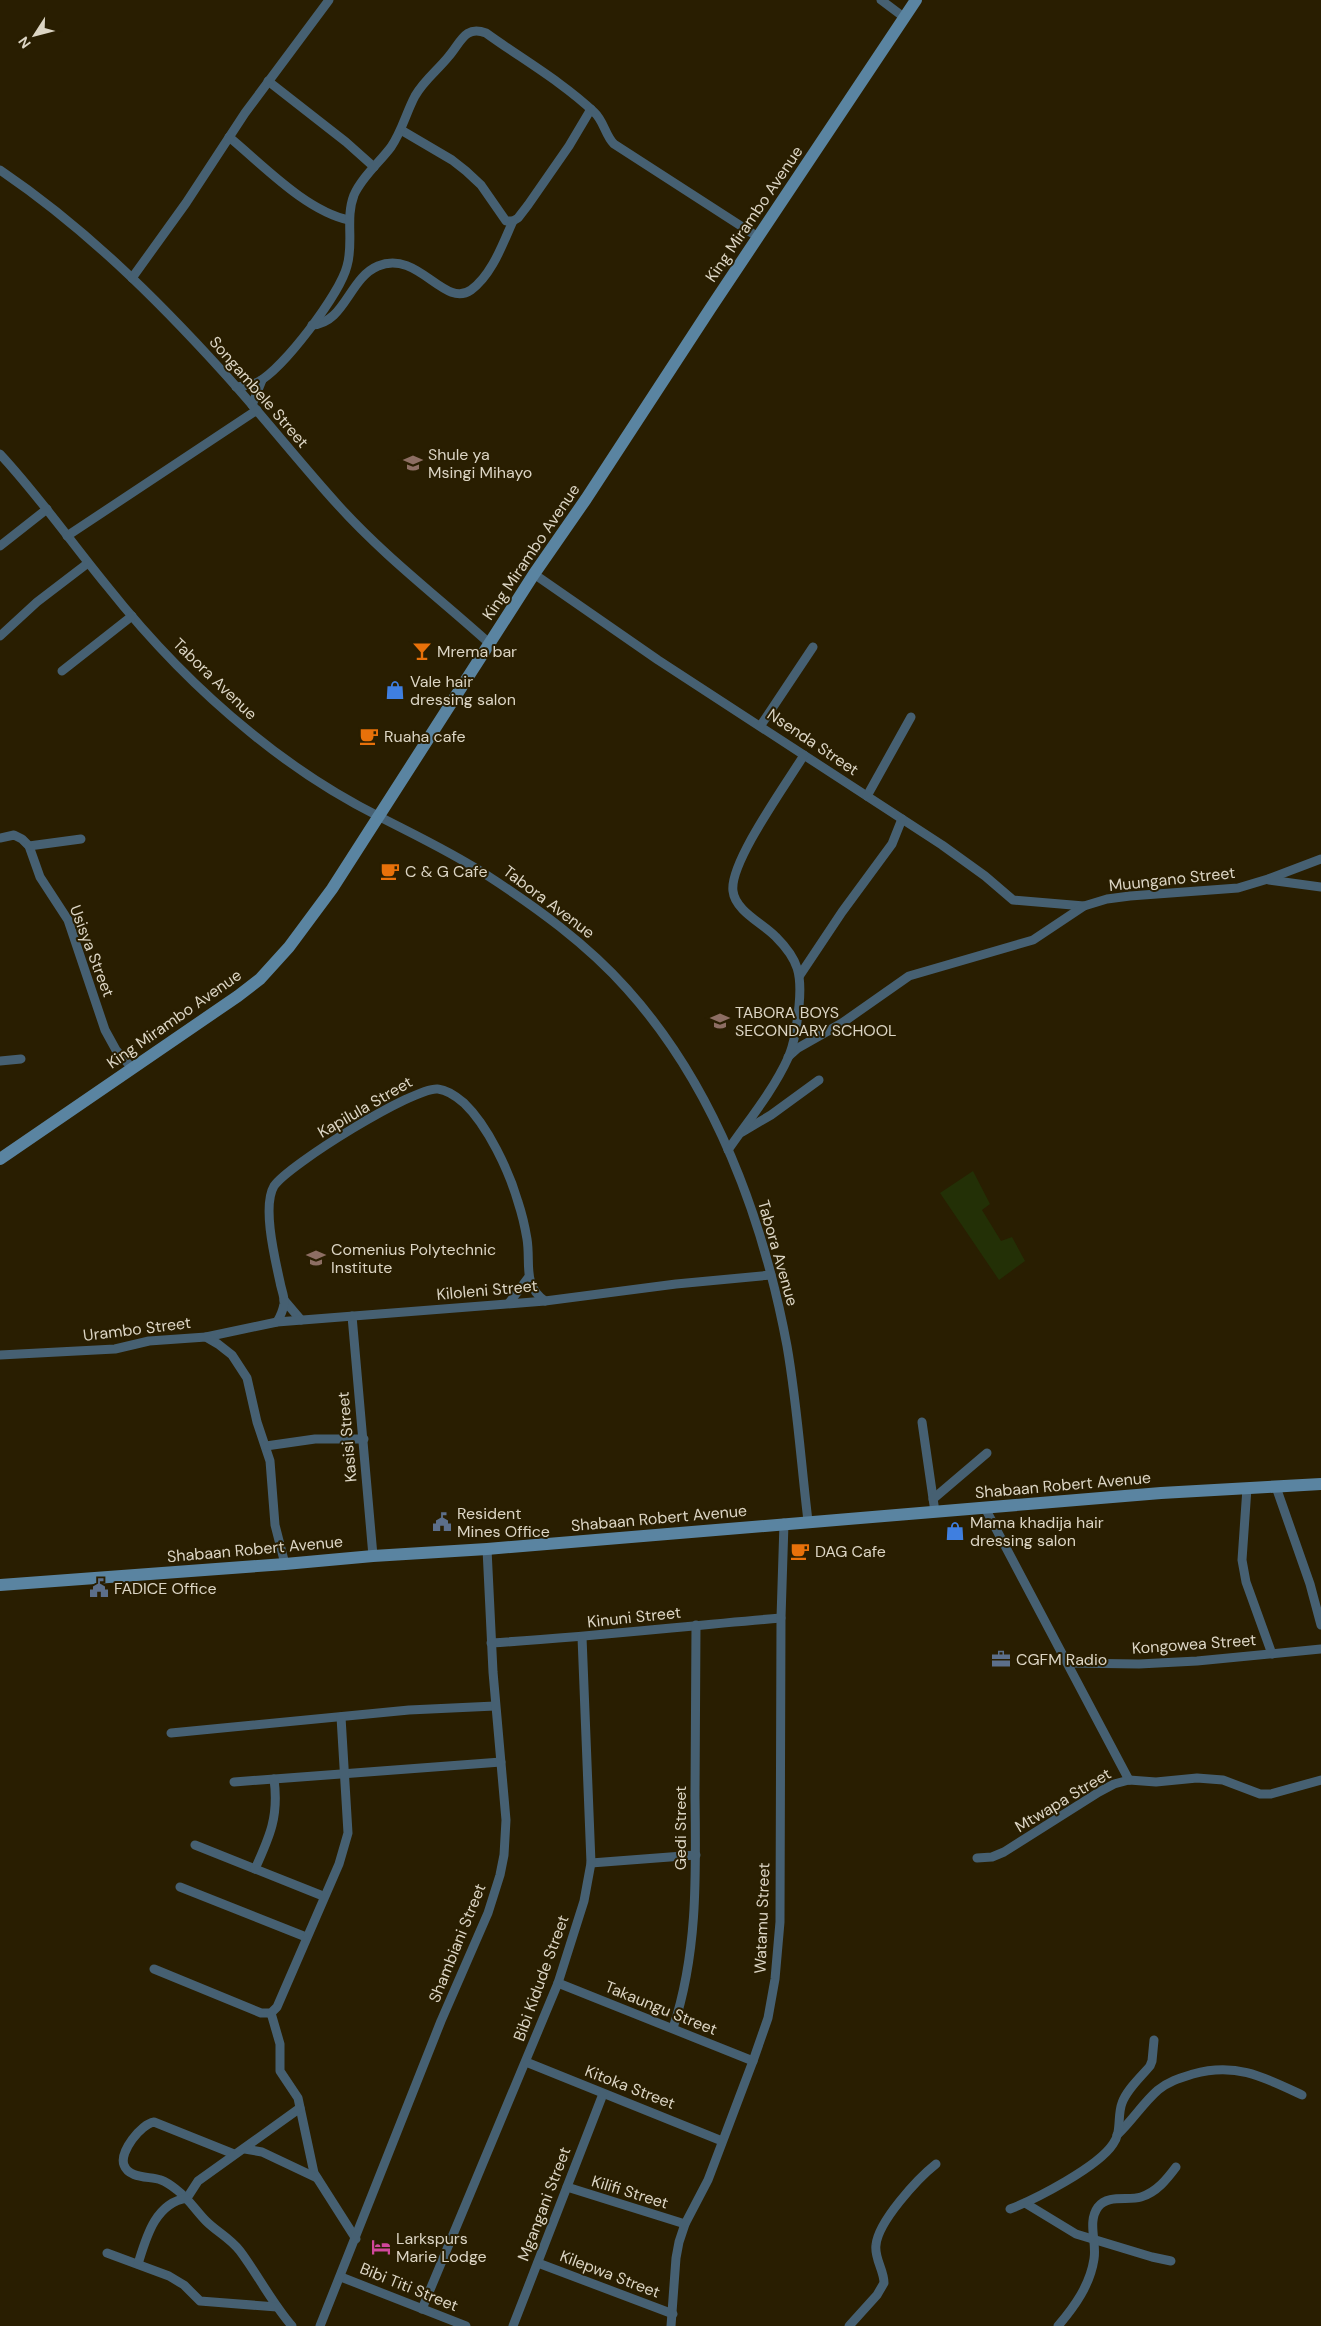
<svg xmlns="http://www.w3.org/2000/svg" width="1321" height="2326" font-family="'DM Sans',sans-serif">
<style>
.green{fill:#233006}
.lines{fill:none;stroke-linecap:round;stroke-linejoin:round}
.street{stroke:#466072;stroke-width:9}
.secondary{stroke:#5a84a1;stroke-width:12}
.labels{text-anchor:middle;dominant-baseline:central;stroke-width:4;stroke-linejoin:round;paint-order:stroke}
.street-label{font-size:16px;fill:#dcd5c4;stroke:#291e01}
.poi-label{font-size:16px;fill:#dcd5c4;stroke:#291e01;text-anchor:start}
</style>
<rect width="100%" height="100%" fill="#291e01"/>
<path class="green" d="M973 1171 990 1204 982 1210 1001 1241 1012 1237 1025 1261 999 1280 940 1193Z"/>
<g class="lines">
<g class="street">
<path d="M881 0 905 18"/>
<path d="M268 81 346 142 374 167"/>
<path d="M401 130 452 160 466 171 481 185 506 221H513L518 218 528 205 569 146 591 109"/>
<path d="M229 137C263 165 306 211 349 220"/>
<path d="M0 170C84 227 156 298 224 373 263 416 299 462 338 505 384 556 438 597 489 643"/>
<path d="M132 278 186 203 245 113 329 0"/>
<path d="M312 325C345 323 349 278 378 266 418 249 444 309 471 290 492 275 503 243 513 221"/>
<path d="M236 387C243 386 251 386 258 382 283 369 340 294 347 266 354 243 345 218 354 195 362 177 379 163 391 147 402 131 406 113 415 96 424 80 438 70 449 56 461 42 465 25 486 33 522 59 561 81 594 112 604 121 605 135 614 144L758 237"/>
<path d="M252 405 262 380"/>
<path d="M0 454C39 496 71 542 107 586 149 639 197 689 250 732 289 764 334 794 380 817 415 835 451 852 485 874 536 907 587 944 627 989 715 1087 763 1218 787 1346 797 1403 801 1463 808 1521"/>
<path d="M67 536 257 410"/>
<path d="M0 546 47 509"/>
<path d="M534 574 658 660 942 845 985 876 1013 900 1084 906"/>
<path d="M0 636 37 602 88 563"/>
<path d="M62 671 132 616"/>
<path d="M761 725 813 647"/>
<path d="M867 796 911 717"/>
<path d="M0 838 14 835 22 839 29 846 40 877 68 920 105 1030 116 1050 132 1068"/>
<path d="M29 846 81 839"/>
<path d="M1269 880 1321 887"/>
<path d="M800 975 842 912 892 844 902 819"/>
<path d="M788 1057 798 1048 842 1023 909 976 1033 940 1084 906 1107 899 1130 896 1238 888 1268 879 1321 859"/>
<path d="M0 1061 21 1059"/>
<path d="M742 1132 771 1115 819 1080"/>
<path d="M728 1150C748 1121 773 1091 788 1058 795 1042 797 1023 799 1006 802 975 799 960 776 937 764 924 735 911 733 891 729 863 787 783 804 755"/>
<path d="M284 1300 301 1320"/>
<path d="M509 1303 528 1278"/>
<path d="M352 1316 373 1556"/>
<path d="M277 1322C280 1317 283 1310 284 1304 285 1297 281 1289 280 1282 275 1259 262 1206 274 1186 288 1165 415 1086 438 1089 448 1090 457 1097 464 1103 488 1126 509 1171 518 1202 522 1214 525 1227 527 1239 531 1263 522 1285 545 1301"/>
<path d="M206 1337 277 1322 545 1301 676 1284 771 1275"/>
<path d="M0 1355 115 1349 149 1341 206 1337 218 1344 232 1355 247 1378 257 1422 270 1461 275 1525 285 1564"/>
<path d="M922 1422 935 1512"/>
<path d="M266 1446 315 1439H364"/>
<path d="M1276 1487 1310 1584 1321 1625"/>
<path d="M1247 1488 1242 1560 1246 1582 1272 1654"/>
<path d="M933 1499 987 1453"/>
<path d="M985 1508 1129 1780"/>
<path d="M491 1643C588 1637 684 1626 781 1618"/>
<path d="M1068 1663 1139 1664 1197 1661 1321 1649"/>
<path d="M171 1733 409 1710 495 1706"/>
<path d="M234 1782 501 1762"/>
<path d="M195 1845 323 1896"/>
<path d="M977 1858 992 1857 1004 1852 1099 1792 1114 1784 1129 1780 1156 1782 1197 1778 1223 1780 1260 1794H1271L1321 1780"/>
<path d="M591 1863 696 1855"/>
<path d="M255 1869C270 1836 279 1816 274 1779"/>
<path d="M180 1887 306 1937"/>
<path d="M154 1969 261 2013H271L277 2007 339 1864 348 1833 341 1717"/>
<path d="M558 1983 753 2061"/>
<path d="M271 2013 280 2044V2071L298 2098 314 2173 356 2239"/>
<path d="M673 2028C698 1953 696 1874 695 1796 695 1739 696 1682 696 1625"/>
<path d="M526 2062 722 2141"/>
<path d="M1117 2135C1132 2121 1143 2103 1158 2090 1169 2081 1180 2078 1193 2074 1236 2062 1264 2077 1302 2095"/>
<path d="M245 2149 262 2152 317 2178"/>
<path d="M234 2154 154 2122C141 2124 119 2152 124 2165 129 2179 150 2176 161 2180 167 2182 172 2186 177 2190 189 2199 196 2211 206 2221 217 2232 230 2238 240 2251 258 2275 272 2303 292 2326"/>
<path d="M567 2187 685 2224"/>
<path d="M1025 2203 1076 2234 1152 2257 1171 2261"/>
<path d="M1010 2209C1036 2199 1098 2167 1113 2144 1122 2132 1117 2116 1122 2103 1127 2089 1141 2077 1150 2066L1152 2061 1154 2040"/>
<path d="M107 2253 169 2276 184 2285 200 2301 277 2307"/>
<path d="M538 2263 673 2314"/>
<path d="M138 2264C146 2238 155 2203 187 2198L198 2181 300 2108"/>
<path d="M341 2277 466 2326"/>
<path d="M422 2309 558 1983 584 1901 591 1863 582 1637"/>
<path d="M320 2326 441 2021 488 1913 500 1875 504 1855 506 1820 493 1672 487 1549"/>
<path d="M513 2326 603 2094"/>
<path d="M671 2326 676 2258 679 2242 685 2224 708 2180 753 2061 768 2018 775 1979 780 1922 781 1618 784 1523"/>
<path d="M849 2326 877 2295 884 2283C884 2270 874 2258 876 2245 878 2222 917 2179 936 2164"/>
<path d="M1058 2326C1075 2306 1090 2285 1094 2259 1097 2242 1087 2222 1098 2207 1108 2194 1128 2201 1141 2197 1157 2192 1167 2179 1176 2167"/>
</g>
<g class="secondary">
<path d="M0 1159 238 996 260 979 289 947 332 889 534 574 586 499 710 309 916 0"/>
<path d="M0 1585 285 1564 373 1556 487 1549 1161 1493 1321 1484"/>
</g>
</g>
<defs>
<g id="school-bare" transform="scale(1.5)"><path d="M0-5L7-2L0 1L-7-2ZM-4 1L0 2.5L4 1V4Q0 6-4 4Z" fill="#8d6e63" stroke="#291e01" stroke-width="2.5" paint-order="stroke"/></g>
<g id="bar-bare" transform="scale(1.5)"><path d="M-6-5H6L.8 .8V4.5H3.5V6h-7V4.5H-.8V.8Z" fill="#e8710a" stroke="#291e01" stroke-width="2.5" paint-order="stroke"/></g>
<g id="shop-bare" transform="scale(1.5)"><path d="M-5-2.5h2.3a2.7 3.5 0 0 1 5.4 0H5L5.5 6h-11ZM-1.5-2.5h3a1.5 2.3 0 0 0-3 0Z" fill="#3f7fe0" stroke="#291e01" stroke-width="2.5" paint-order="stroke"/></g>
<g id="cafe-bare" transform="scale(1.5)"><path d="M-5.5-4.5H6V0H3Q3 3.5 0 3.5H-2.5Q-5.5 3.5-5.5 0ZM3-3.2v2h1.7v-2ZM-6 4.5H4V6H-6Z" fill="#e8710a" stroke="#291e01" stroke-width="2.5" paint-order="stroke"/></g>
<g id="civic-bare" transform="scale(1.5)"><path d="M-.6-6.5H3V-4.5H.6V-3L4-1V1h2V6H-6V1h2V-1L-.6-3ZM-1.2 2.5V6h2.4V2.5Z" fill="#5c6f8a" stroke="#291e01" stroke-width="2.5" paint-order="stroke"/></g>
<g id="office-bare" transform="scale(1.5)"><path d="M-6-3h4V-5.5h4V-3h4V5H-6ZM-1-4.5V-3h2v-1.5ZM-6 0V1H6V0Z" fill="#5c6f8a" stroke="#291e01" stroke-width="2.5" paint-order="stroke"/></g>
<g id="hotel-bare" transform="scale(1.5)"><path d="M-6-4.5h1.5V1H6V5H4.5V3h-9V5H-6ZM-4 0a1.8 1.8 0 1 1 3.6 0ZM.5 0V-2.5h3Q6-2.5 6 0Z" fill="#d1479c" stroke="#291e01" stroke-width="2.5" paint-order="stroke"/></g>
</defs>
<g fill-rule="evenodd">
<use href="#school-bare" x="413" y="463"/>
<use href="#bar-bare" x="422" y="651"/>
<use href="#shop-bare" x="395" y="690"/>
<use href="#cafe-bare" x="369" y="736"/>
<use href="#cafe-bare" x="390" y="871"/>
<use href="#school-bare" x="720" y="1021"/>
<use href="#school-bare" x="316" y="1258"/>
<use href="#civic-bare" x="442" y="1522"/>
<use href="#shop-bare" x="955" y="1531"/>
<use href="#cafe-bare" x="800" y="1551"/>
<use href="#civic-bare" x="99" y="1588"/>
<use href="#office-bare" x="1001" y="1659"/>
<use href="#hotel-bare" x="381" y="2247"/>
</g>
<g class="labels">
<g class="street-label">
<text transform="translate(754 214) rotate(-56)">King Mirambo Avenue</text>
<text transform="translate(259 392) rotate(49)">Songambele Street</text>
<text transform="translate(531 552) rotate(-56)">King Mirambo Avenue</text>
<text transform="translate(215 679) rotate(44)">Tabora Avenue</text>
<text transform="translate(813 742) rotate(34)">Nsenda Street</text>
<text transform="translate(1172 879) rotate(-6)">Muungano Street</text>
<text transform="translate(549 902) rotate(37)">Tabora Avenue</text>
<text transform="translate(92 951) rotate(69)">Usisya Street</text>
<text transform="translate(174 1019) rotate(-35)">King Mirambo Avenue</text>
<text transform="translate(365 1107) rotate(-30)">Kapilula Street</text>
<text transform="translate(778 1253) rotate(74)">Tabora Avenue</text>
<text transform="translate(487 1290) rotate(-5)">Kiloleni Street</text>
<text transform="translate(137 1329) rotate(-7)">Urambo Street</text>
<text transform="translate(347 1437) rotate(-95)">Kasisi Street</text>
<text transform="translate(1063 1485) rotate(-5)">Shabaan Robert Avenue</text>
<text transform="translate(659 1518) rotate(-5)">Shabaan Robert Avenue</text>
<text transform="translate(255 1549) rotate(-5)">Shabaan Robert Avenue</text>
<text transform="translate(634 1617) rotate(-6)">Kinuni Street</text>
<text transform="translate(1194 1644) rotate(-4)">Kongowea Street</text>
<text transform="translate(1063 1800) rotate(-31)">Mtwapa Street</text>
<text transform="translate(680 1828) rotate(-90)">Gedi Street</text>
<text transform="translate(762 1918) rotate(-88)">Watamu Street</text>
<text transform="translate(457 1943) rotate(-68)">Shambiani Street</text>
<text transform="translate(541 1978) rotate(-70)">Bibi Kidude Street</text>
<text transform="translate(661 2008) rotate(22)">Takaungu Street</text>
<text transform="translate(630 2087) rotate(21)">Kitoka Street</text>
<text transform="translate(630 2192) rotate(17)">Kilifi Street</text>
<text transform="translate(544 2204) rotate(-69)">Mgangani Street</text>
<text transform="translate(610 2274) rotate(21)">Kilepwa Street</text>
<text transform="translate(409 2287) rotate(22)">Bibi Titi Street</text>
</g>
<g class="poi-label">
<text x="428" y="454">Shule ya<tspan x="428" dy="18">Msingi Mihayo</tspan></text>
<text x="437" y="651">Mrema bar</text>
<text x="410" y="681">Vale hair<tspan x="410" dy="18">dressing salon</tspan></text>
<text x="384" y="736">Ruaha cafe</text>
<text x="405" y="871">C &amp; G Cafe</text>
<text x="735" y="1012">TABORA BOYS<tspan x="735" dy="18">SECONDARY SCHOOL</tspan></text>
<text x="331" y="1249">Comenius Polytechnic<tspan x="331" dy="18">Institute</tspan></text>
<text x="457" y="1513">Resident<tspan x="457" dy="18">Mines Office</tspan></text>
<text x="970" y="1522">Mama khadija hair<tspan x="970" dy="18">dressing salon</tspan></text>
<text x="815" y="1551">DAG Cafe</text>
<text x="114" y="1588">FADICE Office</text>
<text x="1016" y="1659">CGFM Radio</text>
<text x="396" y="2238">Larkspurs<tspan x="396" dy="18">Marie Lodge</tspan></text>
</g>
</g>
<g transform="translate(35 35) rotate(234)" stroke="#291e01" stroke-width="4" paint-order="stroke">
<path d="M0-4L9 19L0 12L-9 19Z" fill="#dcd5c4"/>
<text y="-8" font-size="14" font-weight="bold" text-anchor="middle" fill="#dcd5c4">N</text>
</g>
</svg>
